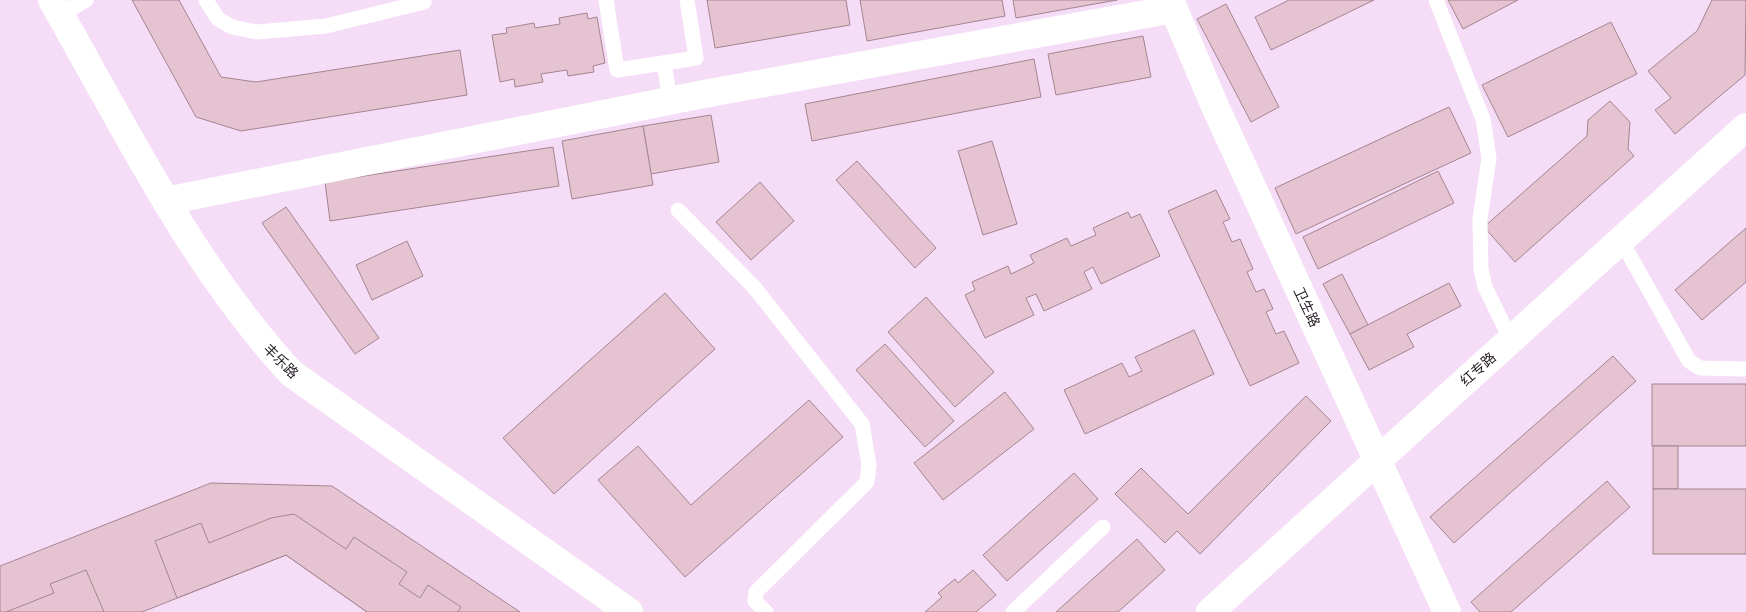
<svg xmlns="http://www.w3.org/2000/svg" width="1746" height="612" font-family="'Public Sans','Noto Sans SC',sans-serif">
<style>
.building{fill:#e6c3d0;stroke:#a58491}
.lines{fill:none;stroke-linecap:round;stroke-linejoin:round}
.lane{stroke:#fff;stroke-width:15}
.street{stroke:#fff;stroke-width:28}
.secondary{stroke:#fff;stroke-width:28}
.labels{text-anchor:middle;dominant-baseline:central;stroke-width:5;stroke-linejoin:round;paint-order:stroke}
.street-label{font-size:14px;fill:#231a23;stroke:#fff}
</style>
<rect width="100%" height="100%" fill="#f6ddf7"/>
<g class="building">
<path d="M132 0H179L221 77 256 82 460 50 467 95 241 131 196 117Z"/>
<path d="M707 0H846L850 25 715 48Z"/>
<path d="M860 0H1002L1005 16 867 41Z"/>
<path d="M1013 0H1117L1016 18Z"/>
<path d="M1289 0H1374L1271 50 1255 17Z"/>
<path d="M1448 0H1518L1463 29Z"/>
<path d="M1746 0 1745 75 1675 134 1655 110 1671 98 1648 71 1697 31 1712 0Z"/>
<path d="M1226 4 1279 107 1251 122 1197 19Z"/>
<path d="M587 13 588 19 597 17 605 63 593 66 594 72 568 76 567 70 541 74 543 82 515 87 514 79 500 82 492 35 507 33 506 28 534 23 535 28 560 24 559 18Z"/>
<path d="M1611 22 1637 74 1508 137 1482 85Z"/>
<path d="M1143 36 1151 77 1056 95 1048 54Z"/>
<path d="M1034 59 1041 97 812 141 805 104Z"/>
<path d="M1610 101 1630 122 1628 149 1634 156 1515 262 1484 227 1587 136 1588 120Z"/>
<path d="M1449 107 1471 153 1296 234 1275 188Z"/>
<path d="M711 115 719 162 651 174 643 126Z"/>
<path d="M643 126 653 185 572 199 562 141Z"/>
<path d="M992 141 1017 224 983 235 958 151Z"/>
<path d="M553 147 559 186 330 221 325 182Z"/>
<path d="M857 161 936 248 915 268 836 180Z"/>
<path d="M1438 171 1454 203 1318 269 1303 237Z"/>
<path d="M760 182 794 221 751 260 716 222Z"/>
<path d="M1216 190 1230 219 1223 222 1232 242 1240 239 1253 269 1247 272 1256 292 1264 289 1273 309 1266 312 1276 334 1284 331 1299 363 1250 386 1168 211Z"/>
<path d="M286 207 379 338 355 354 262 223Z"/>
<path d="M1128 212 1131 218 1140 214 1160 256 1101 284 1093 267 1084 272 1092 289 1044 311 1036 294 1026 298 1034 315 985 338 965 295 975 290 972 282 1008 266 1011 274 1034 263 1030 255 1067 238 1071 246 1096 235 1093 228Z"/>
<path d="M1746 228V282L1702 320 1675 290Z"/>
<path d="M407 241 423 276 372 300 356 265Z"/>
<path d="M1342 274 1368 325 1350 334 1323 284Z"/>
<path d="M1449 283 1461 306 1407 334 1414 347 1369 370 1350 334Z"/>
<path d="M665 293 715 349 554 494 503 438Z"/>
<path d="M926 297 994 372 955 407 888 332Z"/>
<path d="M1194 330 1214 374 1085 434 1064 390 1122 363 1129 377 1142 371 1135 357Z"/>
<path d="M885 344 954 421 925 447 856 370Z"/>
<path d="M1613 356 1636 381 1454 543 1430 517Z"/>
<rect x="1652" y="384" width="94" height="62"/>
<path d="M1005 392 1034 429 943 500 914 463Z"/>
<path d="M1306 396 1331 421 1200 554 1177 531 1165 543 1115 494 1141 468 1188 514Z"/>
<path d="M809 400 843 437 685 577 598 480 638 446 691 505Z"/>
<rect x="1653" y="446" width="25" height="43"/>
<path d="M1074 473 1098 499 1007 581 983 555Z"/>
<path d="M1607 481 1630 507 1511 612H1480L1471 602Z"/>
<path d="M211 483 332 486 520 612H367L286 555 142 612H0V566Z"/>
<rect x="1653" y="489" width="93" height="65"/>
<path d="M294 514 346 549 354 537 407 572 399 584 420 598 428 585 461 607 458 612H367L286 555 177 598 155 541 201 523 209 543 271 518Z"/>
<path d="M1137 539 1165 570 1118 612H1056Z"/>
<path d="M86 570 104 612H6L54 593 50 584Z"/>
<path d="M973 570 996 595 976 612H925L942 597 938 593 955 579 958 583Z"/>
</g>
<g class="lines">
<g class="lane">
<path d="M206 0 218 19 232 27 257 32 326 26 424 2"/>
<path d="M606 0 617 70 664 63"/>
<path d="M1436 0 1483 119 1489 158 1480 219 1481 269 1485 287 1511 340"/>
<path d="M60 15 86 0"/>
<path d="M670 101 664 63 696 58 687 0"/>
<path d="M678 210 754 287 862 424 869 465 867 482 756 592 755 601 766 612"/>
<path d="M1621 240 1689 361 1700 368 1746 369"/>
<path d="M1013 612 1103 527"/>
</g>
<g class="street">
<path d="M52 0C125 128 191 264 291 373L629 612"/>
<path d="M1170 0 1214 104 1447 612"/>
<path d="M166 201 704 94 1174 9"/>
</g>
<path class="secondary" d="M1210 612 1746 127"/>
</g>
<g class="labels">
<g class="street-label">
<text transform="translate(1307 307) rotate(65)">卫生路</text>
<text transform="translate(281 361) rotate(45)">丰乐路</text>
<text transform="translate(1478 369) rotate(-42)">红专路</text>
</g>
</g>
</svg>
